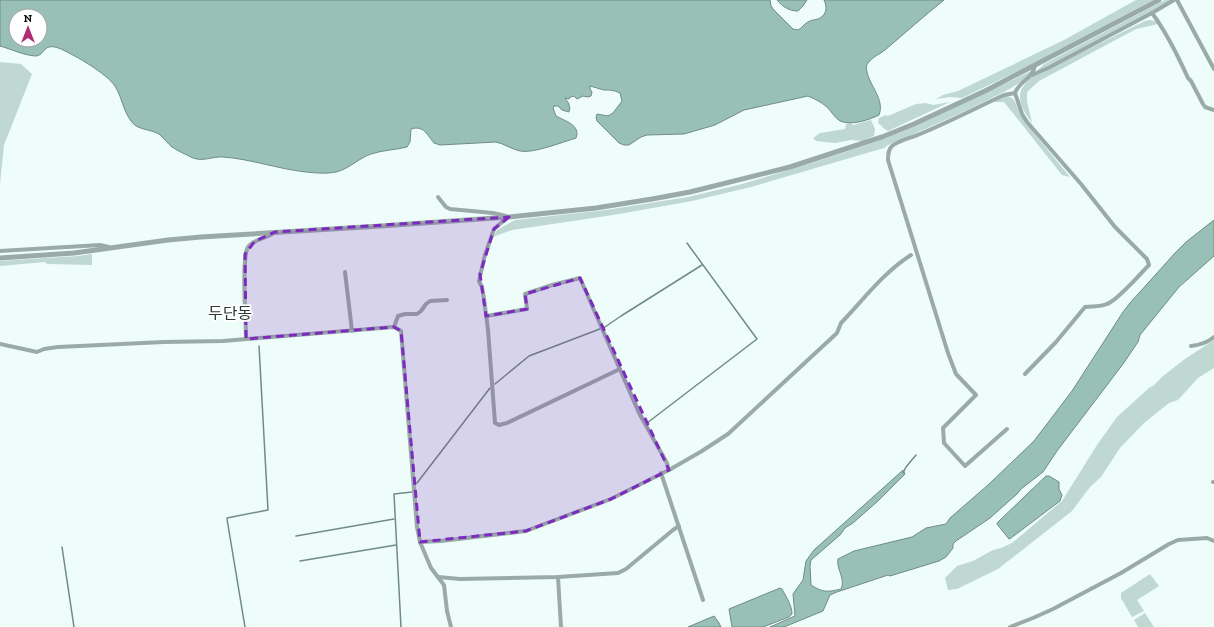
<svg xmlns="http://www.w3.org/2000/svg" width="1214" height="627" font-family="'Zilla Slab','Noto Sans KR',serif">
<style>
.green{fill:#bfd8d1}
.water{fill:#99c0b6;stroke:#6f8c84;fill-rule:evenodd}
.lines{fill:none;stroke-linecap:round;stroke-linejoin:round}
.stream{stroke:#6f8c84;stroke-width:1.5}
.minor{stroke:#9aaba7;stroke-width:4}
.tertiary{stroke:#9aaba7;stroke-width:5}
.marked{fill:#7b2cbf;fill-opacity:0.2;stroke:#7b2cbf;stroke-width:3;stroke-dasharray:8 5;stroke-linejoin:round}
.labels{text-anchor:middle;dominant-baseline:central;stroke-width:3.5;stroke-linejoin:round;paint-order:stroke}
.quarter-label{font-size:16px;fill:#2c3935;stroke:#fff}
</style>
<rect width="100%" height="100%" fill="#eefdf9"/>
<g class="green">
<path d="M1136 0H1153L1020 70 962 98 950 97 936 99 943 95 958 91 1064 40Z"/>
<path d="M1165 0H1173L1036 72 1044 64Z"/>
<path d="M1150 20 1155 21 1158 24 1136 29 1039 81 1027 92V101L1032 123C1026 115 1017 102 1021 90 1023 86 1028 81 1031 77L1145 21Z"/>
<path d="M0 62 21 64 32 74 4 145 0 184Z"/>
<path d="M1031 71C1024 84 999 94 986 101 953 117 921 131 888 145L884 148 751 187 692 201 613 215 512 230 493 237 497 230 515 220 606 210 688 197 742 184 812 163 879 141 920 124Z"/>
<path d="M1003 96C1018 95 1015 108 1022 117 1037 138 1054 157 1070 177L1062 175 1004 102H994Z"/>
<path d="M950 102 888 131 883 128 882 126 878 123 879 118 886 115 888 116 916 104 926 103 933 105Z"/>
<path d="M871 120 875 129 874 136 862 141 851 140 835 143 816 141 813 138 820 133 845 129 846 124 851 123 853 125Z"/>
<path d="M92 254V265L47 264 45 262 0 266V261L78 256Z"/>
<path d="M1214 340V368L1198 378 1178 400 1169 403 1144 423 1120 448 1101 477 1090 487 1072 511 998 569 957 589 948 590 945 578 957 566 973 561 993 550 1001 548 1012 543 1062 501 1097 445 1117 417 1149 388 1154 385 1163 376 1185 359Z"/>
<path d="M1150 574 1159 586 1137 600 1144 611 1132 617 1121 598V593Z"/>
<path d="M1145 613 1154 627H1138L1134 620Z"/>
</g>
<g class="water">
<path d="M0 0H770L771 6 774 10 793 29 798 30C802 28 804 24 808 22 811 20 814 20 818 19 826 16 828 8 824 0H944C924 16 905 33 885 50 880 54 872 57 868 63 866 65 866 69 867 72 870 86 885 100 879 115 869 120 851 126 840 121 835 118 831 111 827 107 821 102 815 99 808 96L744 110 715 125 684 134 647 135 641 137 629 145H624L619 143 597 121 596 117 597 114 608 116 613 113 622 101 620 93C613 90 611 90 604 90 599 89 595 87 590 86V89L592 92 591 96 588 97 583 96 577 99 574 96 570 97 569 99 565 98 569 104V107H570L569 112 562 110 558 106H554L553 108 556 116C565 121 581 125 576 138 563 142 532 154 520 151 511 149 505 144 496 142L440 145 434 143C427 135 424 125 411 129L410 142 407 147C395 150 383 150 371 154 359 158 349 169 336 172 326 174 316 173 306 172 278 169 251 159 223 157 213 156 204 162 193 158 187 155 178 151 172 147 167 143 164 138 159 134 152 130 143 130 136 126 124 117 123 99 115 86 106 73 76 56 61 49 42 41 46 56 35 56 23 55 11 49 0 46ZM16 16H40V40H16Z"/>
<path d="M777 0H807L803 6 798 11C789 11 783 7 777 0Z"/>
<path d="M1214 220V256L1179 287 1140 335 1138 342 1123 364 1057 451 1043 472 1021 489 1017 494 990 518 956 541 953 544V548L946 557 939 561 890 576 888 575 837 592 830 595 823 611 784 627H770L795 616 793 594 803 580 806 561 814 550 902 471 903 470 905 474 878 501 853 523 845 528 840 535 811 560 810 566 811 585C823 593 828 592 841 589 846 579 836 569 838 559L854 551 912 537 926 528 946 524 950 518 988 485 1034 441 1072 391 1123 312 1130 303 1175 253 1186 242Z"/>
<path d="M1046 476H1049L1059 482V489L1062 495 1060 501 1011 538 1009 539 997 524 998 522Z"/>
<path d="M780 588 782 589C786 597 792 605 792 614L789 617 763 627H732L729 609Z"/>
<path d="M714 616 719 623 721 627H688Z"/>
</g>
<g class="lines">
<g class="stream">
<path d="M495 384 529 356 605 327 621 316 702 265"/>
<path d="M647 423 757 339 687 243"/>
<path d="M903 473 906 467 916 455"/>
<path d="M417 483 490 388"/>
<path d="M227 518 268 510 259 346"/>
<path d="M227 519 245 627"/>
<path d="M296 536 394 519"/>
<path d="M62 547 74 627"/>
<path d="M300 561 396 545"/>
<path d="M401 627 394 494 412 492"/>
</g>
<g class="minor">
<path d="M1177 0 1214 69"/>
<path d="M1152 13C1167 33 1178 56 1188 78L1191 81 1203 104 1205 107 1214 110"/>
<path d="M1032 75 1048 68 1152 13 1174 0"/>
<path d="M438 197 446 207 450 209 493 213 506 216"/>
<path d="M508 217 494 229 485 255 479 281 482 287 484 298 488 330 495 423 499 425 507 423 620 369"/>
<path d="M0 251 100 245 109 247"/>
<path d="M345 272 352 331"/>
<path d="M486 316 527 309 525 294 552 285 580 278 639 413 667 463 669 470"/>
<path d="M394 327 398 316 405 314H417L421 311 426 304 430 301 447 300"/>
<path d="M246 339C246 323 241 257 248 247 255 238 267 239 275 232"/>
<path d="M0 344 37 352 44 349 58 347 164 342 223 341 394 327 401 331 417 527 420 542 431 568 444 585 447 611 451 627"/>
<path d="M1191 346C1200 345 1207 343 1214 337"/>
<path d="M1025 374 1056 342 1085 307C1093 306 1100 307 1107 304 1118 300 1140 274 1149 265L1147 259 1115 227 1081 184 1027 122 1022 114 1015 93C1019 81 1033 79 1035 65"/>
<path d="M1007 429 965 466 944 443 943 428 976 395 956 374 948 353 888 160C888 155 888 150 892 146 900 140 911 138 920 134 949 122 976 108 1004 95L1015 93"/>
<path d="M661 473 703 600"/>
<path d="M1213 482H1214"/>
<path d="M420 542 441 541 526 531 611 499 669 470 702 451 728 434 837 333 841 323C863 300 884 272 911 255"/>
<path d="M438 577 460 579 558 577 618 573 626 569 673 530 679 526"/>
<path d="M558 577 561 627"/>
<path d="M1010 627 1033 618 1053 609 1121 573 1169 544 1178 540 1207 538 1214 541"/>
</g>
<path class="tertiary" d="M0 258 74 253 168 240 201 237 381 226 509 217 596 208 652 199 690 192 790 167 882 137 914 124 987 90 1159 0"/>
</g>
<path class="marked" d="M509 217 494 229 480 274 486 316 527 309 525 294 580 278 669 470 611 499 526 531 420 542 401 331 394 327 246 339 245 254 255 241 275 232Z"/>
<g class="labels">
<g class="quarter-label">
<text x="230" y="313">두단동</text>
</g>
</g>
<g transform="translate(28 28)"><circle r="19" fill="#ffffff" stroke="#9ea1a0"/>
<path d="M0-3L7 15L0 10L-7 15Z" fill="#ae2b75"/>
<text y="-6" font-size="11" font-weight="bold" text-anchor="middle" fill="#0d1311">N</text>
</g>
</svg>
